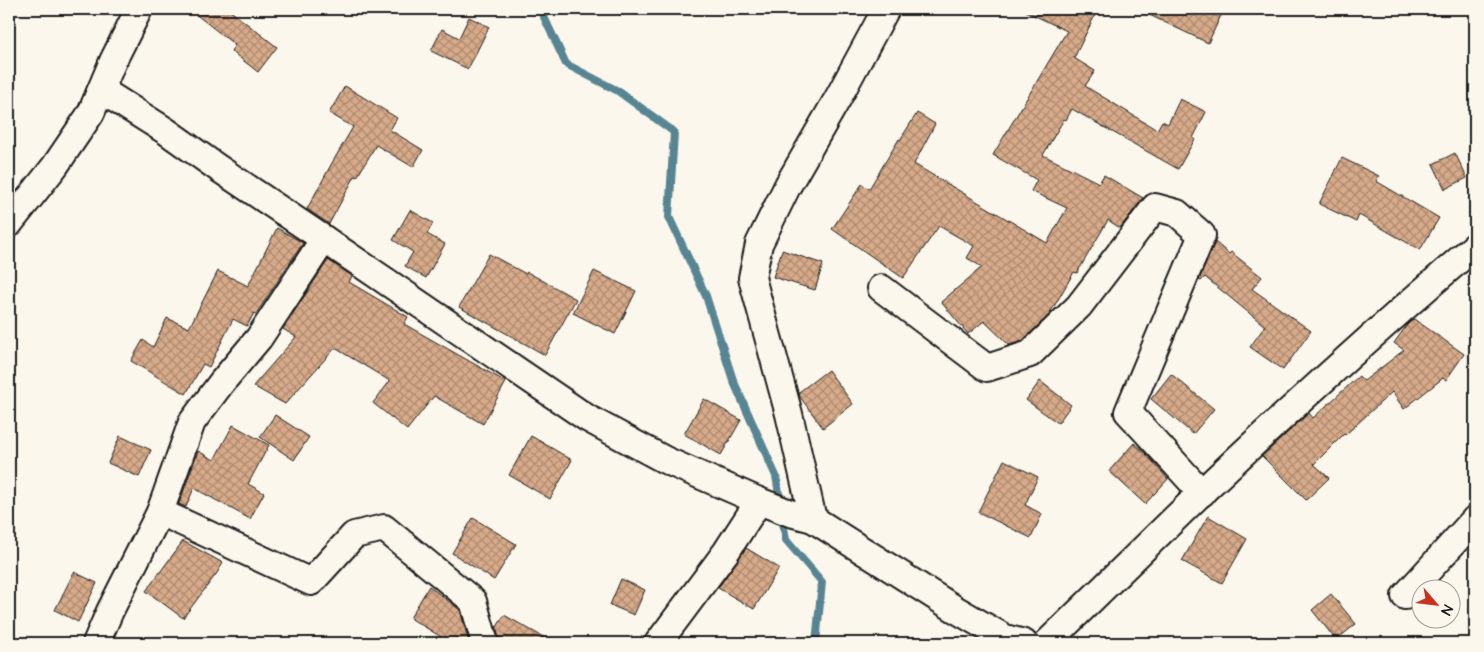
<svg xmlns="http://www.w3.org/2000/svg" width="1484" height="652" font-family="'Architects Daughter',sans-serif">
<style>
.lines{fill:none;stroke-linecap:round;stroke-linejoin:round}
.stream{stroke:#598593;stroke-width:8}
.building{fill:url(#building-cross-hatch);stroke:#1c1c1c}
.minor-casing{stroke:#1c1c1c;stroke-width:30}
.minor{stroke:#fbf7ec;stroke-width:26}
</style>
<defs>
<pattern id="building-cross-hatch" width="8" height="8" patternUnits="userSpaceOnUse" patternTransform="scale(1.25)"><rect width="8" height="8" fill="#d7aa89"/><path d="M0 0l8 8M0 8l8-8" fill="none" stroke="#ae8a6f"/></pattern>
</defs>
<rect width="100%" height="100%" fill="#fbf7ec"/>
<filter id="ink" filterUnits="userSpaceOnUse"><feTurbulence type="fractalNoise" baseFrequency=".02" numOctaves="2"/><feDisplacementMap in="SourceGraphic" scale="10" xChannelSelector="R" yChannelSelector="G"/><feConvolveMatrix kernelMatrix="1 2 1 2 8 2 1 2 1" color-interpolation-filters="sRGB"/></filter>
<g filter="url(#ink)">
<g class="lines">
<g class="stream">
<path d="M547 9 544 17 566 64 618 91 674 132 669 217 706 296 733 380 776 476 781 505"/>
<path d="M782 516 786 540 822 582 816 643"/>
</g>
</g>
<g class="building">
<path d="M189 9H228L277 47 258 72 231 51 235 45Z"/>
<path d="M1021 9H1098L1074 58 1095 71 1085 86 1157 130 1162 121 1168 124 1180 99 1206 112 1193 138 1195 139 1178 169 1072 109 1066 120 1064 119 1043 155 1099 183 1104 175 1143 198 1120 228 1108 220 1077 273 1074 272 1049 315 1022 341 1009 345 984 321 968 334 941 302 982 267 967 258 974 246 939 226 903 278 832 229 862 184 869 189 899 139 900 140 917 113 935 124 914 164 1047 243 1067 208 1031 191 1037 180 993 155 1067 31Z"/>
<path d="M1137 9H1224L1208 43Z"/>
<path d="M469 17 489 27 468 69 431 51 442 29 459 38Z"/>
<path d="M345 86 397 118 390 130 423 150 413 167 376 145 357 177 355 176 329 224 307 209 332 163 353 127 329 113Z"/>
<path d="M1455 153 1467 178 1445 189 1433 164Z"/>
<path d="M1342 158 1379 176 1376 181 1439 218 1420 250 1359 215 1356 222 1319 204Z"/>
<path d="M410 210 433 223 427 234 445 244 426 278 405 266 413 252 393 240Z"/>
<path d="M277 228 303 243 256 314 254 313 247 326 233 319 209 367 203 364 186 394 131 361 143 340 153 347 167 318 189 328 218 271 248 286Z"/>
<path d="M1215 242 1229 254 1231 252 1262 277 1252 289 1311 331 1283 370 1250 347 1265 326 1205 277 1201 281 1199 280Z"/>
<path d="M782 250 823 264 815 290 773 277Z"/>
<path d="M489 254 526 274 527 272 576 299 545 355 459 307Z"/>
<path d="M328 260 352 276 349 282 408 317 404 324 506 382 483 424 434 396 407 430 373 403 390 381 335 348 285 404 253 386 296 337 283 329Z"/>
<path d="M594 271 636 291 615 334 573 313Z"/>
<path d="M1414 319 1464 354 1446 380 1443 378 1404 409 1392 392 1345 435 1344 434 1314 464 1329 478 1306 500 1262 456 1309 413 1313 418 1359 376 1364 381 1404 350 1394 343 1407 325Z"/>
<path d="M828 370 853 404 823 428 800 397 799 392Z"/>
<path d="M1171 374 1214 409 1193 434 1151 399Z"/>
<path d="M1040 381 1071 405 1058 423 1026 400Z"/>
<path d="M704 399 741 420 721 455 684 434Z"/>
<path d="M275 415 309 437 294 460 260 437Z"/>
<path d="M233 425 269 445 248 484 264 493 250 519 194 488 186 507 179 504 198 451 214 460Z"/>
<path d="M120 436 151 450 139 477 108 463Z"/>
<path d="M531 436 572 460 550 499 509 475Z"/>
<path d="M1134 443 1147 455 1168 479 1145 504 1109 471Z"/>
<path d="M1004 460 1038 477 1025 505 1042 514 1031 538 978 512Z"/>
<path d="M1208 516 1247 539 1222 583 1182 561Z"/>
<path d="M473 518 516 544 494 580 452 553Z"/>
<path d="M183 541 223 563 217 573 183 618 146 591Z"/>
<path d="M746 548 779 568 754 609 718 588Z"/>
<path d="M74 572 97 583 78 622 55 610Z"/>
<path d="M621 579 645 590 634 615 610 605Z"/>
<path d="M429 586 460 610 469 643H451L410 618Z"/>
<path d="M1331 594 1356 624 1336 640 1312 610Z"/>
<path d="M504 615 554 643H500L496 626 497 627Z"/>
</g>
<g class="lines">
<g class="minor-casing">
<g id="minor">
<path d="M9 224 55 166 91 113 113 61 139 9"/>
<path d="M324 239 587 418 665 460 759 501 790 513 813 519 955 609 1005 638 1024 643"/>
<path d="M881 288 987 368 1030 354 1079 306 1155 207 1177 213 1202 235 1128 412 1202 493"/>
<path d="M160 512 311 582 354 535 384 528 473 601 485 643"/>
<path d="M813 519 789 414 752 278 759 244 788 185 838 98 886 9"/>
<path d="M1405 596 1475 519"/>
<path d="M96 643 110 611 160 512 192 422 222 382 259 338 324 239 218 168 166 131 101 90"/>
<path d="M658 643 726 552 759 501"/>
<path d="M1047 643C1099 593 1150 542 1202 492 1291 408 1382 326 1475 246"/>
</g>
</g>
<use href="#minor" class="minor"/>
</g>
</g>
<rect width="1484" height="652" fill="none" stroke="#fbf7ec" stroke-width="30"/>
<rect x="15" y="15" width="1454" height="622" fill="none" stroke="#1c1c1c" stroke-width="2" filter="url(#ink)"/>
<g transform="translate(1436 604) rotate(118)"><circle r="24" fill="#fbf7ec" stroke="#a29f99"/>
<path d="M0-4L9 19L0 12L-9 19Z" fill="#c8321e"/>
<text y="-8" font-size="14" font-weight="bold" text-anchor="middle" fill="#1c1c1c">N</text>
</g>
</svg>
